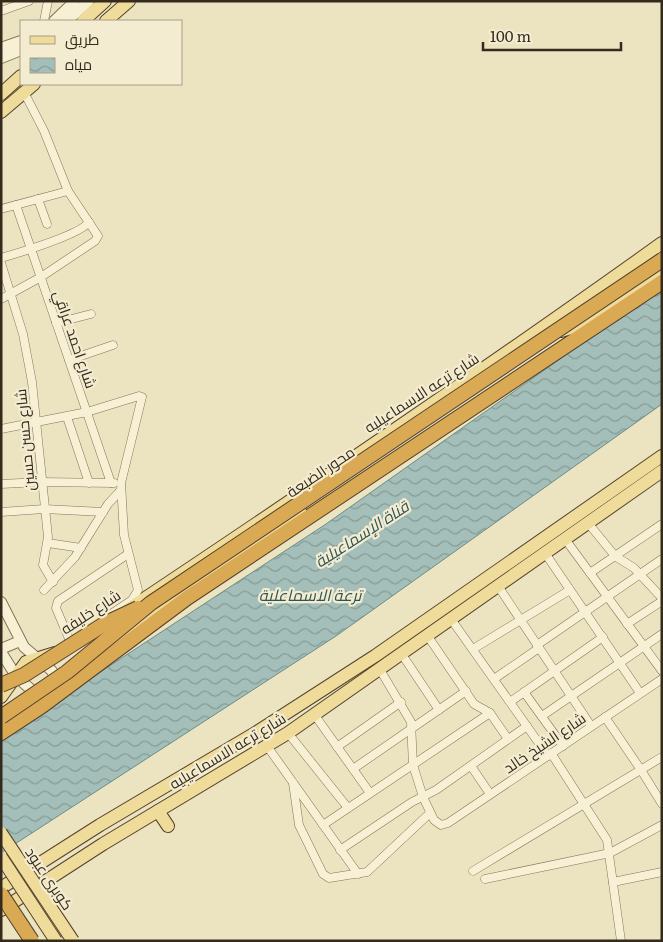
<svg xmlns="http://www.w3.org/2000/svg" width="663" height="942" font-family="Literata,Cairo,serif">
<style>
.water{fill:url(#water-waves);stroke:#6b8c87}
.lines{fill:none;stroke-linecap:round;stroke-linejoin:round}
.minor-casing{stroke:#857459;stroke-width:9}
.tertiary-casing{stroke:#857459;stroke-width:12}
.primary-casing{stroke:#53422e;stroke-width:14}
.motorway-casing{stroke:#53422e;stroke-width:16}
.minor{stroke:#f7f0d4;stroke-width:8}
.tertiary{stroke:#f7f0d4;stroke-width:10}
.primary{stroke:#efdb9a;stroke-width:12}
.motorway{stroke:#daa954;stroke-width:14}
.primary-bridge-casing{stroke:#53422e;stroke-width:14;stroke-linecap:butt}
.motorway-bridge-casing{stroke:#53422e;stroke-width:16;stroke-linecap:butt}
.primary-bridge{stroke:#efdb9a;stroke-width:12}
.motorway-bridge{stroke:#daa954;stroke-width:14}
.labels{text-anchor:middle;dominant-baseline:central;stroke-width:4.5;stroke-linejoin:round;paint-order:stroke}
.street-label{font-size:15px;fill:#352b1d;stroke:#f4ecd0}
.water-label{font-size:16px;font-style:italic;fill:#2d5455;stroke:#f4ecd0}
</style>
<defs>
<pattern id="water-waves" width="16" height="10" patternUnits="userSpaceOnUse" patternTransform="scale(1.25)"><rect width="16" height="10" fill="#a4bfb9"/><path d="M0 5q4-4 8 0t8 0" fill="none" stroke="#869b96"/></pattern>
</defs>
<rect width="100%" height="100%" fill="#ece3c1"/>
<path class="water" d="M662 287V404L336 636 1 853V735L27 720 326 524Z"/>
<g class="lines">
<g class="minor-casing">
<g id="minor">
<path d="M1 11 29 1"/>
<path d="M44 21 48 1"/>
<path d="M38 199 47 224"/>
<path d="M16 205 111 483"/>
<path d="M1 209 68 191"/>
<path d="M1 258C18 253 80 235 89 222"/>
<path d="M1 263 23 334 32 382 48 537 43 565 53 582"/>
<path d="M1 299 41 277 95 241 98 236 68 191 44 131 24 92"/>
<path d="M56 323 91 314"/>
<path d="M69 360 113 345"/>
<path d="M67 417 89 483"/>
<path d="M1 429 87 412 139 396 142 397 121 483 124 535 138 590 132 600 108 616"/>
<path d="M1 484 41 482 114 483"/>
<path d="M1 512 44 509 103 512"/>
<path d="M588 523 615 556 634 568 662 598"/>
<path d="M565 539 662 671"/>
<path d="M48 543 81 548"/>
<path d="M545 553 640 693"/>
<path d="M590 573 662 524"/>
<path d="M498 586 591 726"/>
<path d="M44 590 75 557 108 504 121 490"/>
<path d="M451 619 548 756"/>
<path d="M627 624 662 601"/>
<path d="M427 635 474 704 490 713 508 739"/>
<path d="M70 641 56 608 58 601 128 554"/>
<path d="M537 645 662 559"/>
<path d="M473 649 570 590"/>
<path d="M401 653 439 710"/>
<path d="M379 668 411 722 413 765 423 797 434 820 441 825 448 823 662 679"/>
<path d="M494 679 539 648"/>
<path d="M524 692 563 746"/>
<path d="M510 702 603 637"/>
<path d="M314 714 370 793"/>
<path d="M542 716 662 634"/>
<path d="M605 717 641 770 662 804"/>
<path d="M288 733 348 808"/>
<path d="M267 746 358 874"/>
<path d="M337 747 401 702"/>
<path d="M551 753 607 840 621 941"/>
<path d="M471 766 490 794"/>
<path d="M353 769 466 691"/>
<path d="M293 783 299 825 323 874 329 878 367 872 430 813"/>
<path d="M323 825 490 713"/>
<path d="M340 850 412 802 436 790 527 726"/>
<path d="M473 871 662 757"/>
<path d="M485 879 610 853 662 825"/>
<path d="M613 882 662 872"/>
</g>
</g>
<g class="tertiary-casing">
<g id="tertiary">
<path d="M54 21 75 1"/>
<path d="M67 21 89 1"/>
<path d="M1 48 21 41"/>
<path d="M1 58 21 50"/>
<path d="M1 602 24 647 51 670 59 681"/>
<path d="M1 649 20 641"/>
<path d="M1 652 16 676 38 696"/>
</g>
</g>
<g class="primary-casing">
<g id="primary">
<path d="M83 21 105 1"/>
<path d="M106 21 129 1"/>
<path d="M1 94 21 76"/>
<path d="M1 112 34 84"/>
<path d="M561 331 587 323 662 273"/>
<path d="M126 611C306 491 486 369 662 243"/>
<path d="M110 644 300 511"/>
<path d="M1 697 26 662 55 653"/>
<path d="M158 811 168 826"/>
<path d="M1 888 100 825 257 732 375 656 662 456"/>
<path d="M1 910 103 844 288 733 662 471"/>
</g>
</g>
<g class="motorway-casing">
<path id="motorway" d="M1 733 42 706 187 598 662 282"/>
</g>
<use href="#minor" class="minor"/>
<use href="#tertiary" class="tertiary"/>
<use href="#primary" class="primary"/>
<use href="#motorway" class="motorway"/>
<g class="primary-bridge-casing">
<g id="primary-bridge">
<path d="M1 833 73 941"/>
<path d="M1 857 56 941"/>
</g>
</g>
<g class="motorway-bridge-casing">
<g id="motorway-bridge">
<path d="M1 685 24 675 106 623 138 608"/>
<path d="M1 717 67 672 151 603 662 260"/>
<path d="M1 894 32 941"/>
</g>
</g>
<use href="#primary-bridge" class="primary-bridge"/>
<use href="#motorway-bridge" class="motorway-bridge"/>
</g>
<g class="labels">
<g class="street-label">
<text transform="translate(76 339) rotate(71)">شارع احمد عراقي</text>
<text transform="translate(421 392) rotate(-33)">شارع ترعه الاسماعيليه</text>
<text transform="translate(24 440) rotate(-95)">شارع حسن حسين</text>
<text transform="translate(320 471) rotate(-34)">محور الضبعة</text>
<text transform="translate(90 611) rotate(-33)">شارع خليفه</text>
<text transform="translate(544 742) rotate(-34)">شارع الشيخ خالد</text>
<text transform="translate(227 750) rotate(-31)">شارع ترعه الاسماعيليه</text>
<text transform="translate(50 878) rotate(56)">كوبرى عبود</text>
</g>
<g class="water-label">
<text transform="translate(361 533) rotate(-33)">قناة الإسماعيلية</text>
<text x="310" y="594">ترعة الاسماعلية</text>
</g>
</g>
<rect width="663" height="942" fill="none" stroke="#352b1d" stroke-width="5"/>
<rect x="20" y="20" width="162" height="65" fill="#f4ecd0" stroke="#a89f88"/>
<rect x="30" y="36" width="25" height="8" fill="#efdb9a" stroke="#a89f88"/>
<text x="65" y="45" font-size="15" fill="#352b1d">طريق</text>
<rect x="30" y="58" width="25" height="15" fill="url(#water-waves)" stroke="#a89f88"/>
<text x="65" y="70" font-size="15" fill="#352b1d">مياه</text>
<path d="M483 42v8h138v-8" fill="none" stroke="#352b1d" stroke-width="2.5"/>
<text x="490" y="42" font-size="15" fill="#352b1d" stroke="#f4ecd0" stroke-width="4" paint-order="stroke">100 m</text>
</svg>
